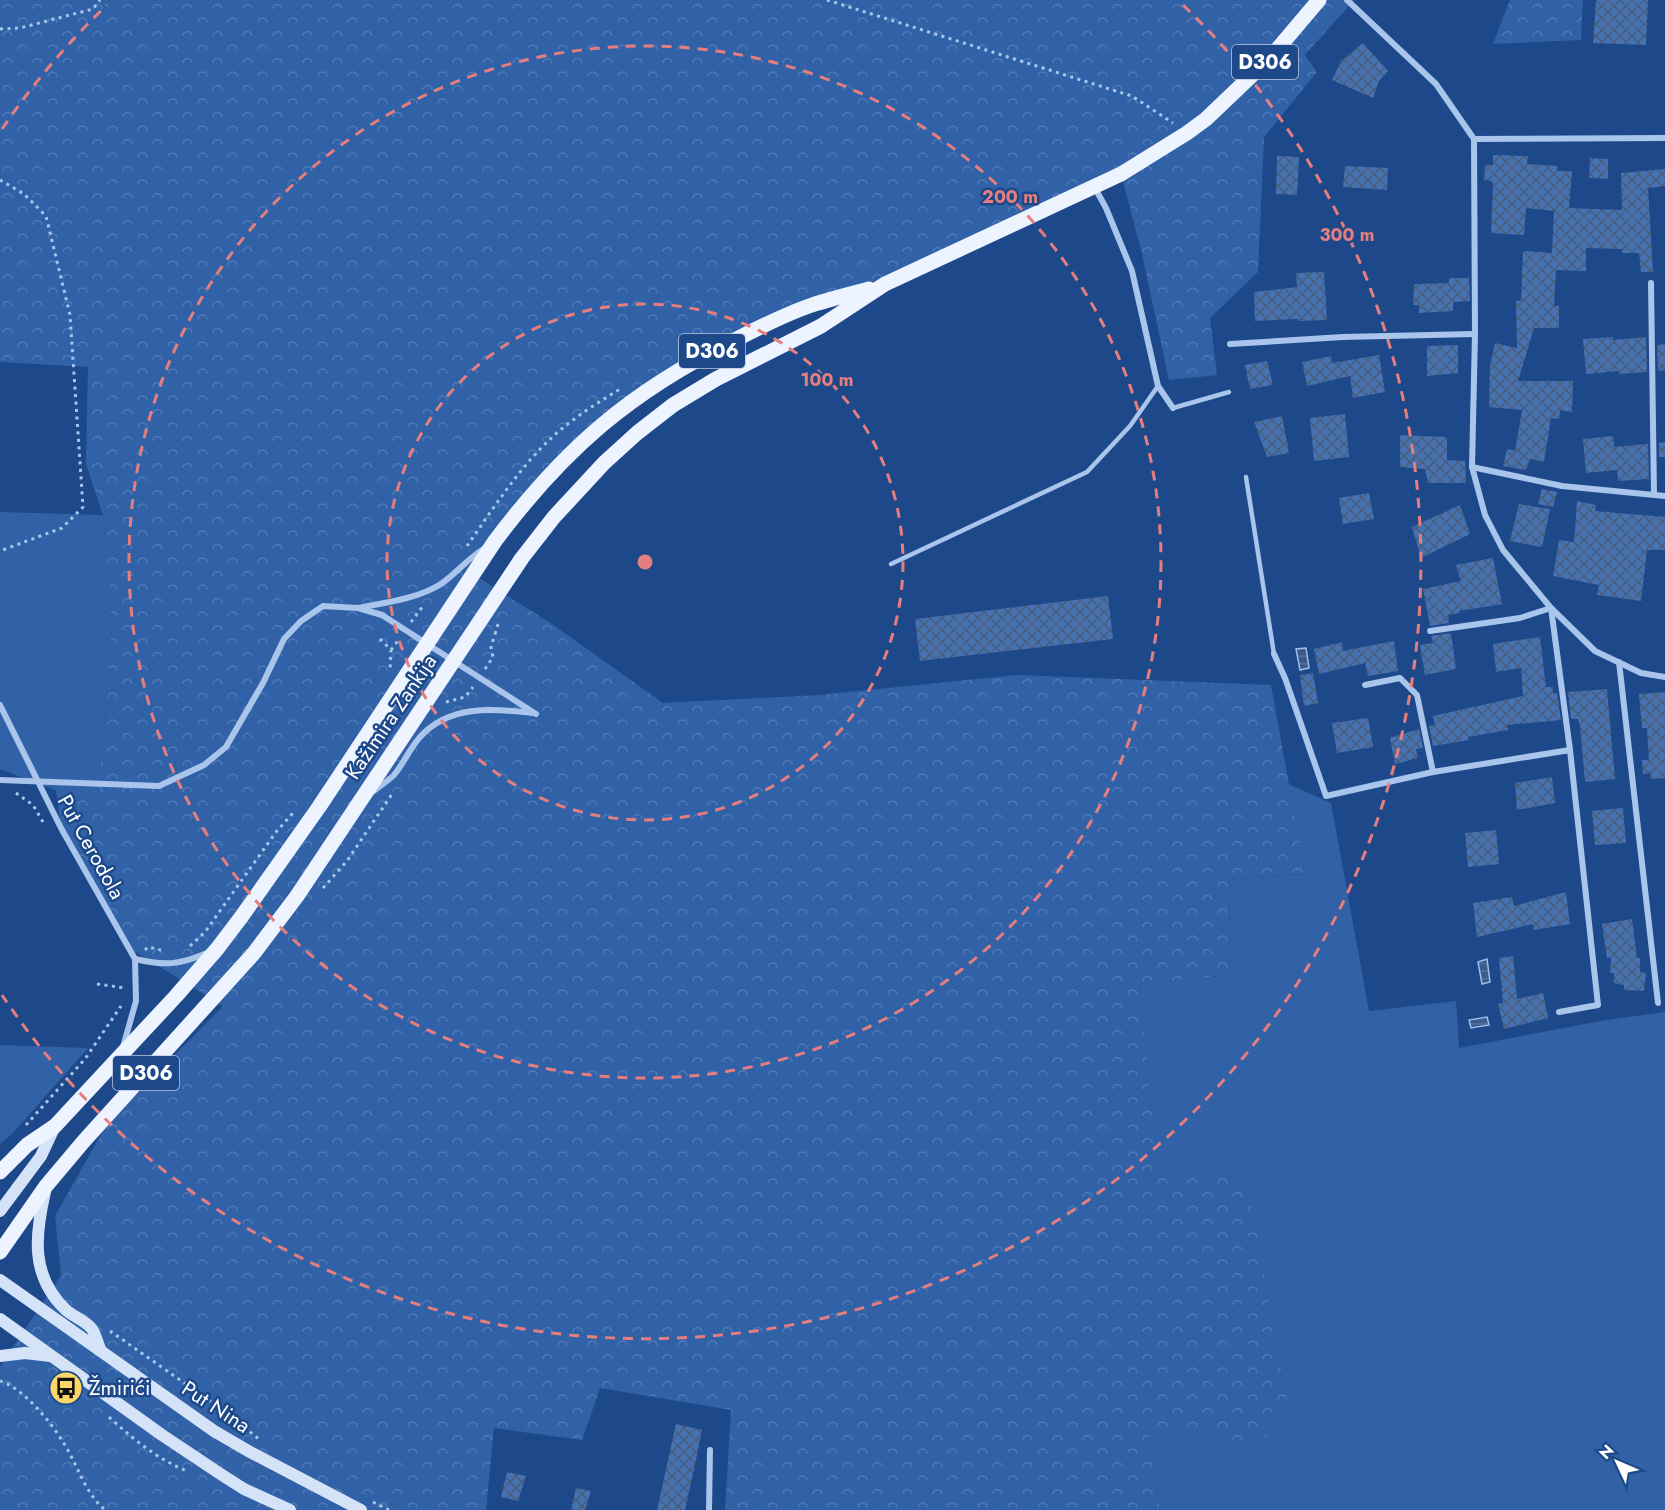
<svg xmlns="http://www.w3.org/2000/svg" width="1665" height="1510" font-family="Jost,sans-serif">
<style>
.grass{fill:#3162a8}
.forest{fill:url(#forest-crowns)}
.water{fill:url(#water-rules);stroke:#9cbfee;stroke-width:1.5}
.building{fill:url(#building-cross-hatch)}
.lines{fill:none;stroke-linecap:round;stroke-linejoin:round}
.path{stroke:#a9c5ec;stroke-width:3;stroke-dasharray:3 4.5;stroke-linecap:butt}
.lane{stroke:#a9c5ec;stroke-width:4.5}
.street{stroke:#a9c5ec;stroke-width:6}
.secondary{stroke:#d5e3f9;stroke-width:12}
.primary{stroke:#eef4ff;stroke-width:15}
.ring{fill:none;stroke:#e67e7e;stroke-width:3;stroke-dasharray:10 8}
.labels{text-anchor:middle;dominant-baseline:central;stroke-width:5;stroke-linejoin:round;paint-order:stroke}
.shield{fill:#1d498b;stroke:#bbc8dc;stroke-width:1.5}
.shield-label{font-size:20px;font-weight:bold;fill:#fff}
.street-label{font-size:21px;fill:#fff;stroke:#1d498b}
.poi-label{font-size:21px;fill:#fff;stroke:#1d498b;text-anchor:start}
.centre{fill:#e67e7e;stroke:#1d498b;stroke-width:3}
.ring-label{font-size:18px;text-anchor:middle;font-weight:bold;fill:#e67e7e;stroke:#1d498b;stroke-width:5;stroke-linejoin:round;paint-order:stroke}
</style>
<defs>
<pattern id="forest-crowns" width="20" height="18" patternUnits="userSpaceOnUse" patternTransform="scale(1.5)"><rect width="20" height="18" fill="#3162a8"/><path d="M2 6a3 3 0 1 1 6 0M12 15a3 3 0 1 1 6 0" fill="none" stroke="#507ab5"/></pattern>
<pattern id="water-rules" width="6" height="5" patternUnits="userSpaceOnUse" patternTransform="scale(1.5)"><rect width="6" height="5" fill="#3b5a8a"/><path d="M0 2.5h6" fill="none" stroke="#58739c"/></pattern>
<pattern id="building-cross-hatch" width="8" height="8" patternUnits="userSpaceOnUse" patternTransform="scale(1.5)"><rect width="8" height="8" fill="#4672b2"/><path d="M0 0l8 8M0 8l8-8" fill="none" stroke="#495d7a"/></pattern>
</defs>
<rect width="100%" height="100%" fill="#1d498b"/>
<g class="grass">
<path d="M0 512 103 515 112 628 97 806 0 769Z"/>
<path d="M1288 784 1331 803 1369 1011 1456 1001 1459 1048 1606 1020 1665 1012V1510H1160L1148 1431C1192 1428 1208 1430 1248 1449L1158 1170 1139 984 1230 975 1229 878 1305 874Z"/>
<path d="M0 1045 88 1048 13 1133 0 1144Z"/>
</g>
<g class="forest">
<path d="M0 0H1354L1305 55 1317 72 1264 137 1258 272 1210 318 1217 375 1169 380 1142 254 1121 174 885 284 759 327 583 440 473 574 552 624 663 703 819 695 1017 675 1271 685 1305 874 1229 878 1230 975 1139 984 1158 1170 1247 1178 1287 1401 1266 1436 1248 1449C1208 1430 1192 1428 1148 1431L1160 1510H725L731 1410 600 1388 582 1440 494 1428 486 1510H0V1367L61 1275 55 1216 107 1124 223 1006 126 946 61 828 56 790 97 805 112 628 103 515 86 464 88 367 0 362Z"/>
<path d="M1510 0H1583L1581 40 1493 44Z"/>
</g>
<g class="water">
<path d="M1306 648 1309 668 1300 670 1296 649Z"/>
<path d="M1487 959 1490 982 1482 984 1478 962Z"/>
<path d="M1487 1017 1489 1025 1471 1028 1469 1020Z"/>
</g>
<g class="building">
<path d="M1596 0H1648L1646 45 1593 43Z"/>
<path d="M1363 43 1388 71 1379 81 1373 98 1332 80 1341 61Z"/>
<path d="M1493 155 1528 156 1527 164 1557 166V171H1572L1569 208 1622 210 1621 173 1665 169V186L1648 188 1653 272H1641L1639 253H1622V249L1586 248V271L1556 270 1554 306H1559V328H1534L1518 381H1573L1572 412 1560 410 1559 419 1551 418 1544 462 1530 459 1526 470 1503 466 1507 449 1515 451 1522 410 1489 407 1490 366 1495 343 1517 348 1516 301H1521L1523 251 1552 253 1554 211 1526 208 1524 235 1491 233 1493 184 1492 181 1484 180 1485 165H1493Z"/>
<path d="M1277 156 1299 157 1297 195 1276 194Z"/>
<path d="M1590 158 1608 159V179L1589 178Z"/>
<path d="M1345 166 1388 168 1387 190 1343 187Z"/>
<path d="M1324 272 1327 320 1298 321V319L1255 321 1254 292 1297 287 1296 273Z"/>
<path d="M1449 278H1469L1470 301 1453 302V311L1419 313V305H1413L1414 284 1449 283Z"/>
<path d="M1613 337V340L1646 337 1647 372 1619 374 1618 371 1586 374 1583 339Z"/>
<path d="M1665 344V370L1658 371 1657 345Z"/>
<path d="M1458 345V373L1427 376V346Z"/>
<path d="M1379 355 1385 392 1353 398 1350 376 1307 386 1302 362 1331 356 1332 363Z"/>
<path d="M1267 361 1273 385 1250 389 1245 365Z"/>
<path d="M1345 414 1349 457 1314 461 1310 418Z"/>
<path d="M1282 416 1289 453 1267 457 1254 422Z"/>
<path d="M1400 435 1447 437V460L1465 461 1466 483H1428L1425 469 1400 467Z"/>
<path d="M1613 436 1614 447 1648 444 1649 479 1618 481 1617 470 1586 473 1583 439Z"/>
<path d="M1665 442V457H1659V443Z"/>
<path d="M1542 489 1557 492 1553 507 1538 504Z"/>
<path d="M1369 493 1374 519 1343 524 1339 498Z"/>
<path d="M1577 501 1596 505 1595 511 1665 517V550H1647L1641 601 1597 595 1599 585 1553 576 1559 540 1574 542Z"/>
<path d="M1519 504 1550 509 1542 547 1510 541Z"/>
<path d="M1460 505 1470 534 1421 558 1412 527Z"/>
<path d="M1493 558 1502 604 1459 611V613L1448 615 1449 623 1430 626 1423 589 1461 581 1456 565Z"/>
<path d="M1108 596 1113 639 920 661 915 619Z"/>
<path d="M1451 633 1456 669 1425 675 1420 645 1433 643 1431 636Z"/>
<path d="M1540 637 1546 687H1553V694L1557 693 1561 720 1507 725 1508 730 1468 737 1469 740 1433 746 1429 726 1435 725 1433 716 1523 696 1521 668 1496 672 1493 644Z"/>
<path d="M1394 641 1398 671 1368 676 1365 663 1319 674 1314 649 1342 642 1343 651Z"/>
<path d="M1313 673 1318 703 1304 706 1300 675Z"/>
<path d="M1607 689 1615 779 1585 782 1580 726 1578 719H1571L1568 692Z"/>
<path d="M1665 692V778L1651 779 1650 773 1643 774 1642 760H1649L1647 728H1642L1639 694Z"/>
<path d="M1368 718 1373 747 1337 753 1332 723Z"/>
<path d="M1419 729 1423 748 1416 749 1418 758 1395 764 1390 738Z"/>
<path d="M1552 777 1555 803 1517 810 1515 783Z"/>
<path d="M1623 808 1626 843 1595 845 1592 811Z"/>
<path d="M1496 830 1499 864 1468 867 1465 833Z"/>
<path d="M1566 892 1570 924 1534 930 1533 924 1477 937 1473 903 1512 897 1514 906Z"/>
<path d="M1632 919 1637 958H1640V972L1646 973 1644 991 1624 990V985L1614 983V973H1610L1611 957 1607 958 1602 924Z"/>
<path d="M1513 956 1517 999 1543 993 1548 1018 1504 1029 1498 1004 1503 1003 1499 958Z"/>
<path d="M676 1424 702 1430 693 1474 685 1510H657Z"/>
<path d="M507 1472 526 1476 518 1501 501 1497Z"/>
<path d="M576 1488 591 1491 585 1510H571Z"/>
</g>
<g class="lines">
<g class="path">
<path d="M827 0 1132 96 1173 123"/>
<path d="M0 29 20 28 93 9 100 0"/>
<path d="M0 180 24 194 46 216 70 315 83 507 62 528 0 551"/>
<path d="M467 546C495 506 522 463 559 431 578 415 599 402 620 389"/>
<path d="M411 622 423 606"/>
<path d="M495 634 498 624"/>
<path d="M380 639 391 650 390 670"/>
<path d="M391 650 399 639"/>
<path d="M485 669 493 657 491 647 495 634"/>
<path d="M446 702 465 697 473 687"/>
<path d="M16 793 33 805 43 822"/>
<path d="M323 888 347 861 392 794"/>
<path d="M190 946 205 932 276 832 294 812"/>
<path d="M145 950 148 947 161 950"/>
<path d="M97 984 125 988"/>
<path d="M26 1125 85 1059 121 1006"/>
<path d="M110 1331 223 1410 260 1440"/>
<path d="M0 1381C22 1387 51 1422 63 1442 78 1465 84 1492 105 1510"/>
<path d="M109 1417C133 1439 157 1459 187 1471"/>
<path d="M373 1502 389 1510"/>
</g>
<g class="lane">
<path d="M1173 408 1229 392"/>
<path d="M1246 477 1274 654"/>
<path d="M891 564 1087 472 1130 426 1158 386"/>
</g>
<g class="street">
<path d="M1347 0 1436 84 1474 139 1475 334 1472 467 1562 486 1665 496"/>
<path d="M1474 139 1665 138"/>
<path d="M1095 188 1106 208 1132 271 1158 386 1173 408"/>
<path d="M1651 283 1654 495"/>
<path d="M1230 344 1343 337 1475 334"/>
<path d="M1472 467 1485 515 1503 550 1551 608 1595 651 1641 673 1665 677"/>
<path d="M359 608C387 602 417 599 441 584 457 573 468 558 485 548"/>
<path d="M1430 631 1520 618 1551 608 1570 750 1598 1005 1559 1012"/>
<path d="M1274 654 1285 678 1326 796 1433 772"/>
<path d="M1619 662 1658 1003"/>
<path d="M1365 685 1400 678 1417 695 1433 772 1570 750"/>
<path d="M0 705 61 828 135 959"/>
<path d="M0 780 159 786 204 765 226 747 263 683 284 639 301 621 323 606 358 608 382 615 536 714"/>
<path d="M372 792C379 787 388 781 394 775 404 763 410 748 420 737 450 704 493 709 533 713"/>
<path d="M135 959C165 966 179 965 207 953"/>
<path d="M123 1047 136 1001 135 959"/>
<path d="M709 1510 710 1450"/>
</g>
<g class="secondary">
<path d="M45 1192C35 1235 30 1276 66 1310 74 1317 86 1321 92 1329 96 1335 98 1345 101 1351"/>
<path d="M0 1211 41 1156 55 1126"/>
<path d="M0 1280 214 1431 250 1452 361 1510"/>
<path d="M0 1319 162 1435 222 1475 244 1489 290 1510"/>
<path d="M0 1356 25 1353 50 1356"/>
</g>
<g class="primary">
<path d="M0 1172 27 1145 55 1126 176 996 217 949 242 916 319 807 495 541C564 449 630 392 733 341 758 328 785 314 812 305 830 299 850 294 869 289"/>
<path d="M0 1252 46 1186 83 1142 254 953 297 896 522 558 554 517 604 463 637 433 673 405 716 379 821 326 885 284 1121 174 1187 133 1206 119 1269 59 1319 0"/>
</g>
</g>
<g class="ring">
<circle cx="645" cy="562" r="258"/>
<circle cx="645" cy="562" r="516"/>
<path d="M2 129A775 775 0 0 1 107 5M1183 5A775 775 0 1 1 2 995"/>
</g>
<defs>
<g id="bus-disc" transform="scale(1.725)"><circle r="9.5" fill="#fbd768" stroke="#1d498b"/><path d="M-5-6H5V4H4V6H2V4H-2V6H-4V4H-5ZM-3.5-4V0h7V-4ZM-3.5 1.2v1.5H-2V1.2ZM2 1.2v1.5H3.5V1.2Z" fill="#111"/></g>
</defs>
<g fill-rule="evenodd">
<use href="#bus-disc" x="66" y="1388"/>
</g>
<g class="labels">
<g class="shield">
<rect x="1232" y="45" width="66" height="34" rx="4.5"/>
<rect x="679" y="334" width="66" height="34" rx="4.5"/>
<rect x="113" y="1056" width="66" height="34" rx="4.5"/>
</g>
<g class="shield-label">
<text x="1265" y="62">D306</text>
<text x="712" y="351">D306</text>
<text x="146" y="1073">D306</text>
</g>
<g class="street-label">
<text transform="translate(391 717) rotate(-56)">Kažimira Zankija</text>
<text transform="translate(91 847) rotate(61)">Put Cerodola</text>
<text transform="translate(216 1407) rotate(33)">Put Nina</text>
</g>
<g class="poi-label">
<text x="89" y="1388">Žmirići</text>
</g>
</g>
<circle cx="645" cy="562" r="9" class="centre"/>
<g class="ring-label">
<text x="1010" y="203">200 m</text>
<text x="1347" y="241">300 m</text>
<text x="827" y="386">100 m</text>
</g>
<g transform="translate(1617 1462) rotate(314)" stroke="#1d498b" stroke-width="4.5" paint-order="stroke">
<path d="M0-4.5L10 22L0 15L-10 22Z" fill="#ffffff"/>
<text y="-9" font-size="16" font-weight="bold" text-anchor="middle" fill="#ffffff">N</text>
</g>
</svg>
